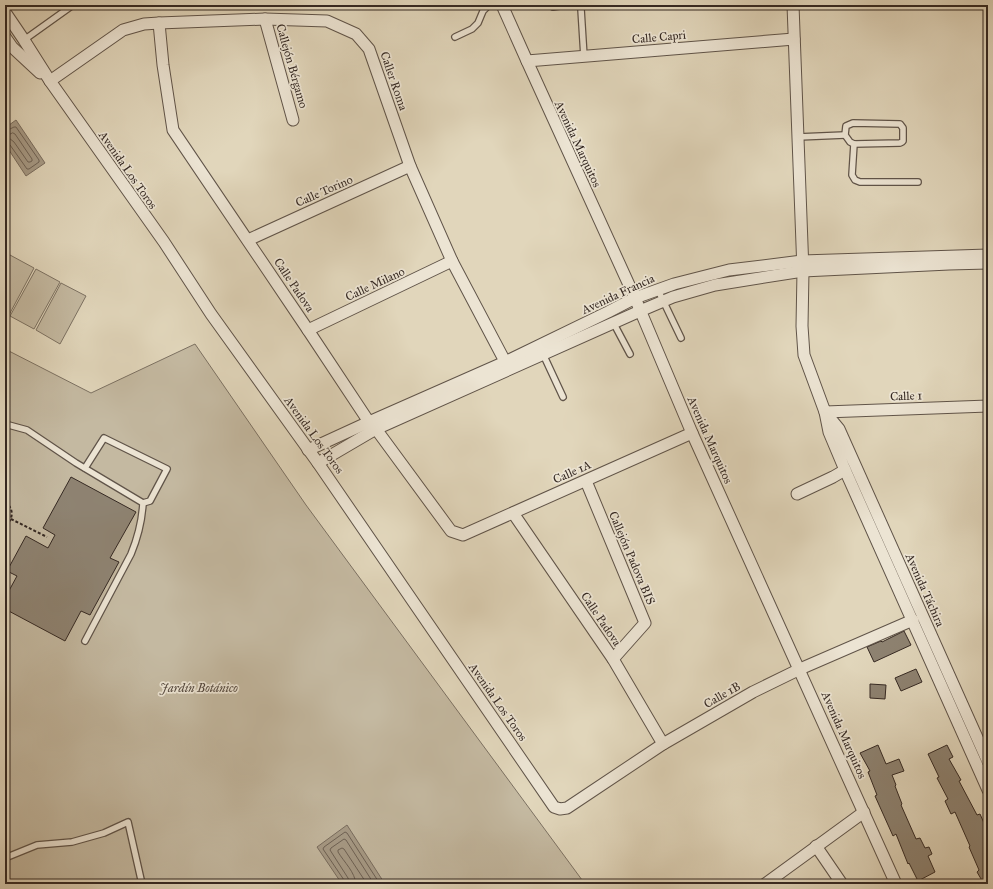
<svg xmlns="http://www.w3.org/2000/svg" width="993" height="889" font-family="'IM FELL Great Primer',serif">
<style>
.green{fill:#c4b9a1;stroke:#7c7162}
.water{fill:#a79b87;stroke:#796d5f}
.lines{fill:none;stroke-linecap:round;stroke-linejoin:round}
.shore{stroke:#6e6255;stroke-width:1}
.building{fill:#8e8372;stroke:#352923}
.lane-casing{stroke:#605449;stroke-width:8}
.street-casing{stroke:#605449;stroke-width:13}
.path{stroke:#352923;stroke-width:2;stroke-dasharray:3 2;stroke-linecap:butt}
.lane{stroke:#ece4d3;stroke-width:5.5}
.street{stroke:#ece4d3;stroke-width:11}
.labels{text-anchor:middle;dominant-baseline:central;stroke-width:3.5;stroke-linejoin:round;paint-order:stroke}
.street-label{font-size:12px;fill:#352923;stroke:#ece4d3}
.park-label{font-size:12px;font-style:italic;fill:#52463c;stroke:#ece4d3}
</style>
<rect width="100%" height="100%" fill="#e1d6bb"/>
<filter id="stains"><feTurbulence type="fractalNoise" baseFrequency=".005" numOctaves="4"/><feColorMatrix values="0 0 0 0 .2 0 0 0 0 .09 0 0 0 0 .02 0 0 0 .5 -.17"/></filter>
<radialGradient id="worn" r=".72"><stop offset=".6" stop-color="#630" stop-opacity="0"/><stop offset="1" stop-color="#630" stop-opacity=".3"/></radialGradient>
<g class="green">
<path d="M10 255 34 268 9 315 5 313V263Z"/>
<path d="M36 269 60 282 34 329 10 316Z"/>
<path d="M61 283 86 296 60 344 36 330Z"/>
<path d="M195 344 306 505 585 884H5V349L91 393Z"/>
</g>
<g class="water">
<path d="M16 120 45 163 26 176 5 144V128Z"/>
<path d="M347 825 385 884H342L317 847Z"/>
</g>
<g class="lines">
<g class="shore">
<path d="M5 131 8 130 14 127H16L39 160V162L29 169H27L10 145 8 143H5"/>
<path d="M13 133 15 134 32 159V161L30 162H28L14 142 9 138V135Z"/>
<path d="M345 884 344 880 323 849 324 847 345 832 347 833 380 884"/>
<path d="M350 884 348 878 330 850 331 848 344 839 346 840 374 884"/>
<path d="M356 884C355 872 344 862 338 852V850L342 848 344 849 367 884"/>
</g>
</g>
<g class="building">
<path d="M71 477 136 512 110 558 119 562 90 615 81 611 65 641 5 609V598L17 576 7 571 26 536 48 548 55 535 43 528Z"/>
<path d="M904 631 911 645 874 662 867 647 881 641 882 642Z"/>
<path d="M916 669 922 682 901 691 895 678Z"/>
<path d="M870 684 886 685 885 699 870 698Z"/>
<path d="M878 745 886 764 899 759 904 771 892 775 896 785 895 786 902 804 901 805 916 839 920 838 925 848 929 847 932 854 928 856 935 872 918 881 909 863 908 864 896 834 893 836 875 796 877 795 868 772 870 771 860 753Z"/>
<path d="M947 745 953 757 949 759 961 780 959 781 977 815 980 814 988 832V884H984L977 872 979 870 969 847 970 846 955 812 951 814 945 801 948 799 937 778 939 777 928 754Z"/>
</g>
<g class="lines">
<g class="lane-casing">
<g id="lane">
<path d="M579 5 581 9 584 57"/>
<path d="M553 7 566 5"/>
<path d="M455 37 472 29 478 23 483 11 489 5"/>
<path d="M24 40 73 5"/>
<path d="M853 123 900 124 903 128V141L902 142 900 143 854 144 850 142 845 135 846 126Z"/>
<path d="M798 137 845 135"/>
<path d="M854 144 852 175 855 180 860 182H918"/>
<path d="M658 290 681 338"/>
<path d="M613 322 630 354"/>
<path d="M543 354 563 397"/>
<path d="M5 424 27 430 76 463 143 503C142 521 138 537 131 554L85 641"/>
<path d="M85 468 104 438 167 469 150 501 143 503"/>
<path d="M5 858 37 845 72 842 104 833 128 822 142 884"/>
</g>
</g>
<g class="street-casing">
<g id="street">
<path d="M502 5 527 61 635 298 692 433 896 884"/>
<path d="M793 5 803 271 802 326 804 355 825 412 988 406"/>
<path d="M5 12 24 40 50 81 164 242 211 314 318 463 554 807 560 809 567 808 663 744 753 692 800 669 913 620"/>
<path d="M265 19 293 120"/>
<path d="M159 23 163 65 173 130 308 330 369 422 376 429 451 531 463 535 692 433"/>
<path d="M5 37 12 47 40 73"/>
<path d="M527 61 794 39"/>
<path d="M50 81 123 30 144 24 159 23 265 19 327 21 356 34 369 49 410 166 452 261 509 369"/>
<path d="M248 240 410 166"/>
<path d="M308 330 452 261"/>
<path d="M308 450 369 422 505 362 608 312 635 298 674 284 729 270 802 261 988 255"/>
<path d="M318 463 376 429 640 311 673 297 715 285 803 271 949 264 988 263"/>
<path d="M586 481 645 623 613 659"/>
<path d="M797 494 833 477 845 470"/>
<path d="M513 513 613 659 663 744"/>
<path d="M988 762 839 429 825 412 829 432 845 470 988 790"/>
<path d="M816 846 842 884"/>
<path d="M765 884 864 812"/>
</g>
</g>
<g class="path">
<path d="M5 502C14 508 14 519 5 526"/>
<path d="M11 519 47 537"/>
</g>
<use href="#lane" class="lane"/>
<use href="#street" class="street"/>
</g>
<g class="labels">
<g class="street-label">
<text transform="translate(659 37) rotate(-5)">Calle Capri</text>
<text transform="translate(292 66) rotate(74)">Callejón Bérgamo</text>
<text transform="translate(394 81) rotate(71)">Caller Roma</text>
<text transform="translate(578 144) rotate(65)">Avenida Marquitos</text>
<text transform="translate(128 170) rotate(55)">Avenida Los Toros</text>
<text transform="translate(324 191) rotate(-24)">Calle Torino</text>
<text transform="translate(375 284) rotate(-25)">Calle Milano</text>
<text transform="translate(294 285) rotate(56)">Calle Padova</text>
<text transform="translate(618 294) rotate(-25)">Avenida Francia</text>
<text transform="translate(906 396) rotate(-2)">Calle 1</text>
<text transform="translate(314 435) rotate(54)">Avenida Los Toros</text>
<text transform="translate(710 440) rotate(66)">Avenida Marquitos</text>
<text transform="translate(572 472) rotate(-24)">Calle 1A</text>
<text transform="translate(632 558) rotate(67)">Callejón Padova BIS</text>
<text transform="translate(925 590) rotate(66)">Avenida Táchira</text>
<text transform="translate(601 619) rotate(56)">Calle Padova</text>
<text transform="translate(722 695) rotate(-30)">Calle 1B</text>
<text transform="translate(498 702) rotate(55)">Avenida Los Toros</text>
<text transform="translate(844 735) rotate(66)">Avenida Marquitos</text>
</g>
<g class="park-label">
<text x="199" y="688">Jardín Botánico</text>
</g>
</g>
<rect width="993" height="889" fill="none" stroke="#e1d6bb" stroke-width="20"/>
<rect x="6" y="6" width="981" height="877" fill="none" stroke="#352923" stroke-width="2"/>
<rect x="10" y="10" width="973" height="869" fill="none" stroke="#352923"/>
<rect width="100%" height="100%" filter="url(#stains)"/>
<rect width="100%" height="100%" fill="url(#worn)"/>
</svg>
